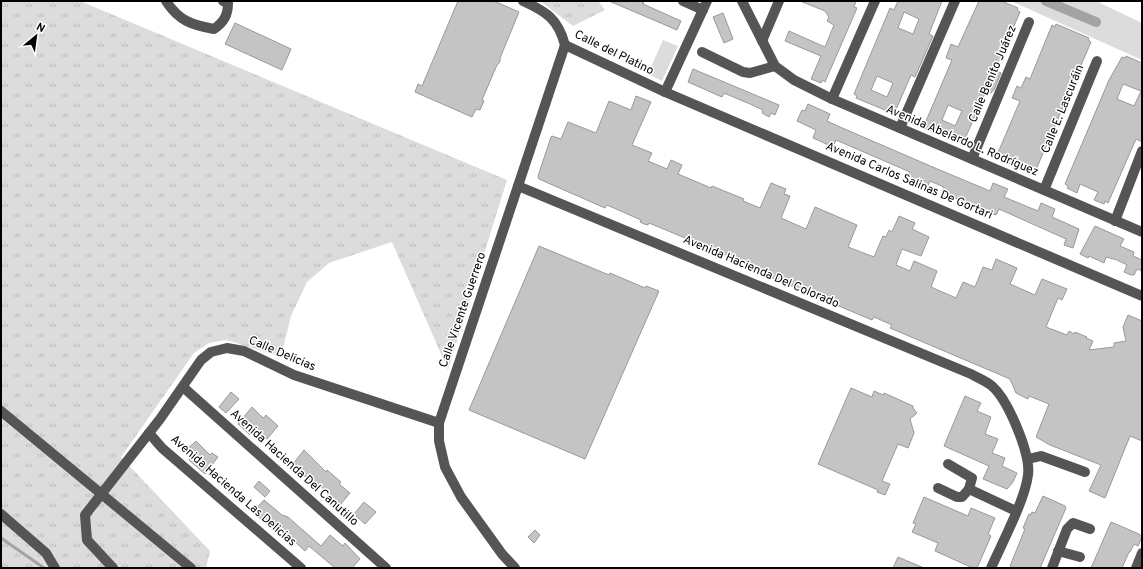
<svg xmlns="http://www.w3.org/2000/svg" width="1143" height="569" font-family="Overpass,sans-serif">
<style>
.grass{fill:url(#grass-tufts)}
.park{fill:#dcdcdc}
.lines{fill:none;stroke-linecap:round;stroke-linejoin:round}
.stream{stroke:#a3a3a3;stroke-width:3}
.canal{stroke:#a3a3a3;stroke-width:10}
.building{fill:#c4c4c4;stroke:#999;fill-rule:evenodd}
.minor{stroke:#555;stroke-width:10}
.labels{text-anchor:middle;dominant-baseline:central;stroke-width:3;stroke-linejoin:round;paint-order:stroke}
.street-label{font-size:12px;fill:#000;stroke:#fff}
</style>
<defs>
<pattern id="grass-tufts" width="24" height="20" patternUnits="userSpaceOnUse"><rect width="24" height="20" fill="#dcdcdc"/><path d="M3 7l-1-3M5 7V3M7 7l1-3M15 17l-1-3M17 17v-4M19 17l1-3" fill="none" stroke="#bbb"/></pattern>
</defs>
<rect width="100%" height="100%" fill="#fff"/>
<g class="grass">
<path d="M1 1H80L507 180 448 370 392 242 329 263 307 282 291 316 283 348 279 356 226 340 209 343 194 353 121 457 210 551 206 568H1Z"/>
<path d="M540 1H598L605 10 573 26Z"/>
</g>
<g class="park">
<path d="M1011 1H1096L1142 23V60Z"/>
<path d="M663 40 678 46 662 81 648 74Z"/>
</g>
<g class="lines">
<path class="stream" d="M1 538 44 568"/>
<path class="canal" d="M1046 1 1096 22"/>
</g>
<g class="building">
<path d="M458 1H494L519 12 500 58V62L497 65 482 100 484 101 480 110 476 109 472 117 415 92 418 84 422 86Z"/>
<path d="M609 1H640L644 3 643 4 681 21 677 30Z"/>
<path d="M800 1H856L854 7 857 8 825 82 822 80 821 83 811 79 821 56 785 41 789 31 825 47 834 25 827 21 829 17 825 11Z"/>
<path d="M898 1H942L929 34 933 36 915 77 911 75 895 112 892 111V113L856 98 857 96 854 94 890 8 894 10ZM904 12 919 19 913 34 898 28ZM877 76 893 83 887 97 871 90Z"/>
<path d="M979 1H1001L1018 8 1017 10 1020 12 995 70 1001 73 994 90 991 93 986 91 964 141 961 140 960 142 923 128 952 60 946 58 951 44 958 47ZM948 105 962 111 955 126 942 120Z"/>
<path d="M723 13 733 39 724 43 713 17Z"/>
<path d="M235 23 291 49 282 70 225 44Z"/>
<path d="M1056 24 1089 38 1088 40 1091 42 1035 172 1032 170 1031 173 999 159 1000 157 997 155 1020 101 1012 98 1017 86 1021 88 1026 77 1030 79 1052 25 1055 27Z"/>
<path d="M1126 56 1142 63V142L1136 139 1108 203 1105 201 1104 204 1094 200 1098 192 1080 184 1077 193 1067 188 1068 186 1065 184 1109 80 1122 57 1125 58ZM1123 84 1141 91 1134 106 1117 99Z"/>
<path d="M693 69 779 105 775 115 771 113 769 117 762 113 763 110 750 104 724 93 722 97 688 82Z"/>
<path d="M636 96 651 102 632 145 652 153 648 161 667 169 671 160 682 165 678 174 711 188 712 186 744 199 743 201 760 208 771 183 786 189 784 194 790 196 781 218 806 229 815 207 857 225 848 247 874 257 883 236 886 237 889 230 892 232 899 216 915 223 912 229 929 237 921 256 902 249 896 265 910 271 914 261 937 271 931 287 956 298 963 282 975 287 983 267 992 270 996 259 1017 268 1010 284 1035 295 1042 279 1067 289 1062 300 1058 298 1046 327 1067 335 1069 331 1074 334 1075 332 1087 337 1086 338 1093 341 1089 350 1114 347V343L1126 341 1123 327 1128 315 1142 321V441L1130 436 1105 498 1089 491 1101 465 1050 445 1036 437 1049 404 1029 396 1028 399 1016 393 1010 379 890 328 892 325 874 317 872 320 737 263 738 260 649 223 648 225 644 224 640 222 641 220 607 205 605 208 539 179 538 176 551 137 552 136 561 139 568 122 596 133 609 101 631 110Z"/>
<path d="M808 104 830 114 827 121 840 127 935 168 990 191 993 183 1008 189 1004 197 1038 211 1041 203 1055 209 1052 217 1079 229 1073 248 1064 245 1066 239 999 209 996 215 982 210 942 192 944 187 930 181 928 186 907 178 910 172 836 140 833 147 813 138 816 130 797 121 802 110 805 111Z"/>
<path d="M1095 226 1124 239 1120 246 1134 252 1133 256 1142 260V271L1137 269 1134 275H1131L1124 272 1127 265 1117 260 1106 257 1104 263 1089 256 1088 258 1080 254Z"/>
<path d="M539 246 609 275 610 273 645 288 646 286 659 291 585 459 469 410Z"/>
<path d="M851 388 872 397 874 391 883 395 884 393 913 406V408L917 413 910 419 914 433 908 448 898 444 882 481 890 484 885 495 877 492 878 490 818 464Z"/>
<path d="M231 392 239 399 226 413 219 407Z"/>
<path d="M965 396 981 403 977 411 991 417 985 434 998 439 992 453 1005 458 1002 466 1017 473 1013 482 1007 489 983 479 989 466 944 446Z"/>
<path d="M252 407 261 416 264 418 266 415 278 426 267 439 254 429 250 435 238 424Z"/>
<path d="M196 441 210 455 212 453 218 457 205 474 189 460 191 457 184 452Z"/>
<path d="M304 450 326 472 327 470 341 482 339 484 350 493 336 510 324 500 329 494 316 482 314 484 302 474 299 476 293 472 297 468 293 464Z"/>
<path d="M259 481 270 491 265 497 254 487Z"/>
<path d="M1043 496 1065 506 1066 508 1040 568H1014L1010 566 1025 529 1023 528 1029 514 1031 515 1032 512 1035 513Z"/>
<path d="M924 497 968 516 971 508 995 518 988 534 991 536 977 568H973L935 551 938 543 912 532 916 524 913 523Z"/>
<path d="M264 500 282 515 288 517 321 546 330 535 343 546 345 543 360 559 352 568H335L309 546 305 551 273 522 269 526 253 512Z"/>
<path d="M364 502 376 512 365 524 354 514Z"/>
<path d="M1111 522 1139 534 1142 537 1138 546 1134 544 1130 552H1129L1122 568H1091Z"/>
<path d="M535 530 540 535 534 543 528 537Z"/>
<path d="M898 557 924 568H893Z"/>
</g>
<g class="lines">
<g class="minor">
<path d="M166 1C179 21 192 25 214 29 224 22 228 15 228 3L223 1"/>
<path d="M523 1C547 12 558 19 565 45L665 92 1142 296"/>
<path d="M683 1 703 10"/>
<path d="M742 1 775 66 794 80 832 99 1142 232"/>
<path d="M762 41 779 1"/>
<path d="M702 52 743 72 750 73 775 66"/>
<path d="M665 92 707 1"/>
<path d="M832 99 875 1"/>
<path d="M900 128 955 1"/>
<path d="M972 159 1029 22"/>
<path d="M518 186 971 374C978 378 986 381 992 386 1008 400 1031 454 1028 475 1025 500 1002 543 991 568"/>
<path d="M1044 190 1097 61"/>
<path d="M1115 221 1142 151"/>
<path d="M183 387 386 568"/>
<path d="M1 411 191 568"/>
<path d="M149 433 162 448 301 568"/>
<path d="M1028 459 1041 456 1085 472"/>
<path d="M938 488 957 497H962L969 489 972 478 948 464"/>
<path d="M969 489 1016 511"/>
<path d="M1 514 46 553 55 568"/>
<path d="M1058 551 1080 557"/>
<path d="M113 568 87 540 85 515 160 419 201 360 211 352 227 348 244 351 294 375 439 423"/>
<path d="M515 568 502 554 461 497 445 467 439 441V423L565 45"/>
<path d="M1052 568 1067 529 1073 523 1090 529"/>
<path d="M1136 568 1142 553"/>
</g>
</g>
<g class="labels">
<g class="street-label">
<text transform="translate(614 53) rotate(26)">Calle del Platino</text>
<text transform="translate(993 74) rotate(-67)">Calle Benito Juárez</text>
<text transform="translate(1063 109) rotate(-68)">Calle E. Lascuráin</text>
<text transform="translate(962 141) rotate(23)">Avenida Abelardo L. Rodríguez</text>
<text transform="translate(909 181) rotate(23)">Avenida Carlos Salinas De Gortari</text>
<text transform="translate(761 272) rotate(23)">Avenida Hacienda Del Colorado</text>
<text transform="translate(463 310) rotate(-71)">Calle Vicente Guerrero</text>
<text transform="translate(282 354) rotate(23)">Calle Delicias</text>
<text transform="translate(294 468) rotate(42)">Avenida Hacienda Del Canutillo</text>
<text transform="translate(233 491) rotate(41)">Avenida Hacienda Las Delicias</text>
</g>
</g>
<rect width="1143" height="569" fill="none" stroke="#000000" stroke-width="4"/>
<g transform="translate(36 36) rotate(29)" stroke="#ffffff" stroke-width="3" paint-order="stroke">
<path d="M0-3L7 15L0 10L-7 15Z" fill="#000000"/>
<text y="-6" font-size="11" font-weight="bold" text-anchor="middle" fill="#000000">N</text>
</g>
</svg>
